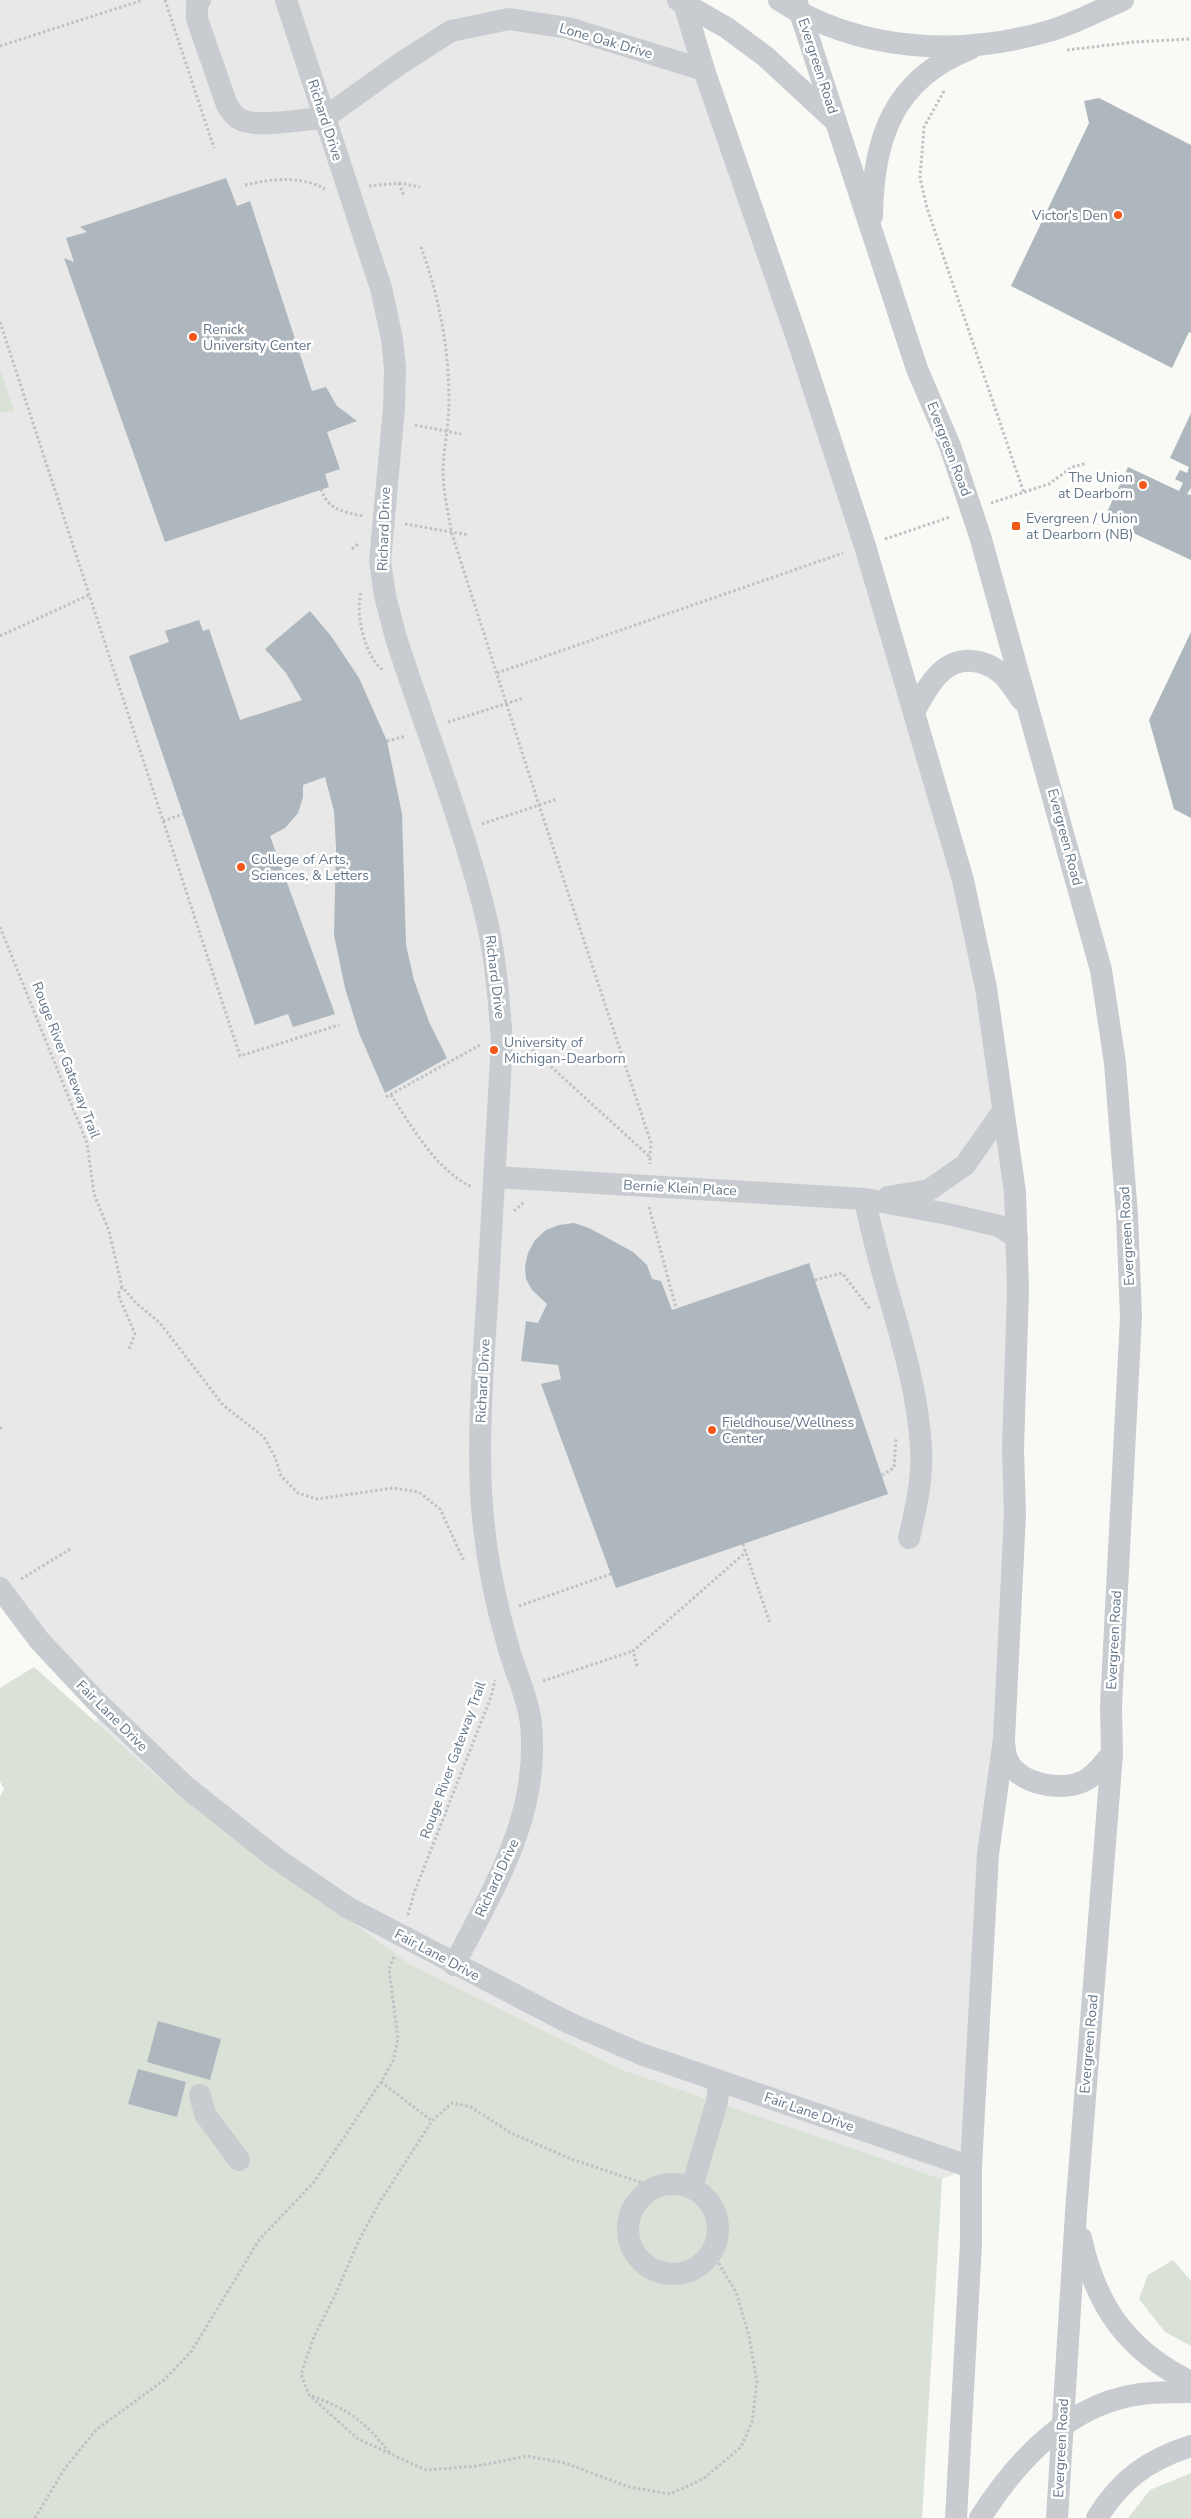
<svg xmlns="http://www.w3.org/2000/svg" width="1191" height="2518" font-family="'Nunito Sans',sans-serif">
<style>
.built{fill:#e7e8e7}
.green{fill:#dae1d6}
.building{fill:#aeb7be}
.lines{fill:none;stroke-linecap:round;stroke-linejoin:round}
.path{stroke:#bfc2c4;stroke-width:3;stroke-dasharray:2.5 2.5;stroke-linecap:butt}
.minor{stroke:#c8ccd0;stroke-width:22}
.poi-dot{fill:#f4591b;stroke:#fff;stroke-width:2}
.labels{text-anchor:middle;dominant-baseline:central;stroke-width:5;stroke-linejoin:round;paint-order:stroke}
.street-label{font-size:14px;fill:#65778a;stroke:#fff}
.poi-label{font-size:14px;fill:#65778a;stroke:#fff;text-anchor:start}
</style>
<rect width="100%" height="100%" fill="#f9f9f6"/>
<path class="built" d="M0 0H677L793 344 958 880 1003 1157 1008 1289 1004 1533 971 2167 942 2179 620 2069 432 1978 250 1869 97 1733 96 1701 0 1584Z"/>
<g class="green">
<path d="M0 369 14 411 0 413Z"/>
<path d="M34 1667 174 1792 409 1964 620 2069 942 2179 922 2518H0V1797L4 1789 0 1781V1688Z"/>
<path d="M1173 2260 1191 2281V2346L1165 2332 1139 2299 1148 2275Z"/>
<path d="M1191 2473V2518H1128L1150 2490Z"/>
</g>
<g class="building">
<path d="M1099 98 1191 145V333L1189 332 1172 368 1011 286 1089 123 1084 101Z"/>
<path d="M226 178 237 206 250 201 312 391 326 387 337 406 357 421 327 432 340 469 325 474 329 487 165 542 64 258 74 262 66 238 87 232 80 227Z"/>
<path d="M1191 413V488L1187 494 1191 495V560L1131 532 1134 525 1107 512 1128 467 1179 491 1183 483 1175 479 1180 470 1187 473 1189 467 1170 458Z"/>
<path d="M310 611 331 636 359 678 387 741 402 814 406 945 414 980 429 1022 447 1058 385 1093 359 1033 345 988 334 935 336 848 334 811 325 777 303 785V797L298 813 285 828 270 836 335 1014 293 1027 288 1014 255 1025 129 656 169 642 165 631 199 620 203 631 209 629 240 720 302 700 286 673 265 649Z"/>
<path d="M1191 632V818L1174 809 1149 720Z"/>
<path d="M574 1223 589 1228 633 1252 647 1265 652 1279 661 1281 672 1310 809 1263 888 1494 616 1588 541 1384 561 1379 558 1365 521 1361 526 1321 538 1323 547 1304 532 1290 526 1279 525 1266 528 1253 535 1240 546 1230 559 1225Z"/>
<path d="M158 2021 221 2039 210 2080 147 2062Z"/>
<path d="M138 2069 186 2082 177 2117 128 2104Z"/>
</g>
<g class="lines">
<g class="path">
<path d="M165 0 214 148"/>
<path d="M0 46 143 0"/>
<path d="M1067 50 1134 42 1191 39"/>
<path d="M944 91 924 127 920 178 927 208 1024 493"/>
<path d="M399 183 404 196"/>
<path d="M245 185C272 179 299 175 325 189"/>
<path d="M369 186 399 183 420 187"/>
<path d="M421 247C439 296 449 348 449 401 449 424 444 447 443 469 443 491 448 512 452 534L539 805 651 1143 650 1157"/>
<path d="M0 322 240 1056 339 1025"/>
<path d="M415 425 461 434"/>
<path d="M321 489C328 510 343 512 363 516"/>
<path d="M991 503 1049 484 1072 467 1087 463"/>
<path d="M405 524 469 535"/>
<path d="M885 539 950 517"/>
<path d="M352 549 359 543"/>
<path d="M361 593C355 614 365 658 384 671"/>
<path d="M0 636 89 595"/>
<path d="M497 673 843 553"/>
<path d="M448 722 524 698"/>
<path d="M387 741 406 736"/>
<path d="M163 821 183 814"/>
<path d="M482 824 557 799"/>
<path d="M0 927 87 1143 94 1194 109 1231 122 1287 136 1303 160 1323 223 1405 264 1437 275 1457 281 1476 298 1493 317 1499 393 1488 419 1492 440 1509 464 1561"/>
<path d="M525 1043 650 1157V1164"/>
<path d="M391 1095C412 1127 436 1170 472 1187"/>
<path d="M386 1097 480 1045"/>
<path d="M649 1207 676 1308"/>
<path d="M514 1211 524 1202"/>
<path d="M815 1280 842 1273 870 1309"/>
<path d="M122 1287 118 1294 135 1334 129 1349"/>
<path d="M0 1427 2 1431"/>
<path d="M882 1475 894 1468 896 1438"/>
<path d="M743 1544 770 1623"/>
<path d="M21 1579 72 1548"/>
<path d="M519 1606 611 1574"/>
<path d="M637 1666 633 1651 746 1552"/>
<path d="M543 1681 633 1651"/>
<path d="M408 1915 414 1893 491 1697 495 1680"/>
<path d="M381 2082 432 2121"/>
<path d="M655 2187 571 2159 511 2133 471 2107 452 2103 432 2121 381 2200 359 2240 337 2291 314 2337 301 2374 309 2395 358 2439 426 2470 477 2466 527 2456 565 2463 629 2487 670 2494 703 2479 741 2447 752 2422 757 2382 749 2336 736 2292 712 2252"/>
<path d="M312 2396C350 2410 364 2421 390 2453"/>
<path d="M35 2518 65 2468 96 2430 164 2380 191 2352 259 2240 314 2182 381 2082 393 2061 398 2039 389 1969 394 1957"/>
</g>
<g class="minor">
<path d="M200 0 197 4V19L227 105C231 111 236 119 244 121 261 127 304 119 324 118"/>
<path d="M286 0 381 288 392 339 395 368 394 408 380 561 385 596 396 638C426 731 464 825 487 921 496 961 499 1001 502 1042 497 1129 492 1216 487 1303 483 1366 478 1429 481 1493 484 1542 493 1594 507 1642 514 1670 528 1696 531 1724 540 1816 494 1887 454 1965"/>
<path d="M678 0 727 28 766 57 834 120"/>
<path d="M683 0 704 70 799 344 865 546 963 880 986 988 1015 1192 1018 1289 1013 1450 1015 1514 1004 1739 988 1854 971 2167V2243L956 2518"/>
<path d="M779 0C859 52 959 57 1049 31 1074 24 1099 10 1123 0"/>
<path d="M796 0 917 369 950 446 980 536 1101 970 1115 1063 1127 1215 1131 1316 1111 1706 1112 1754 1076 2212 1057 2518"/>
<path d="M324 118 401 63 451 31 509 19 568 28 704 70"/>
<path d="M872 216C873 139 893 79 970 49"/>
<path d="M914 712C928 686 944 654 979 662 987 664 997 669 1003 675 1010 682 1016 692 1022 700"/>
<path d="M495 1177 865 1199 948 1214 999 1226 1017 1238"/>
<path d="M888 1197 929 1190 965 1165 1003 1111"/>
<path d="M865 1199C880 1282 916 1363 921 1447 923 1478 916 1508 909 1538"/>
<path d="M0 1588 39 1640 96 1701 186 1787 277 1859 347 1907 569 2023 641 2054 971 2167"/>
<path d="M1004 1742C1005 1748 1005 1756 1008 1761 1020 1785 1063 1792 1084 1781 1095 1776 1104 1763 1112 1754"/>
<path d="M200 2095 205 2114 239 2160"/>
<circle cx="673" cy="2229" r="45"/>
<path d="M692 2187 717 2102 719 2082"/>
<path d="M1081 2238C1096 2306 1127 2351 1191 2382"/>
<path d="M980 2518C1017 2460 1070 2403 1141 2394 1157 2392 1175 2392 1191 2392"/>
<path d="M1097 2518C1121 2479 1148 2460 1191 2446"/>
</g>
</g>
<g class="poi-dot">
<circle cx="1118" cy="215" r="5"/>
<circle cx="193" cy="337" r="5"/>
<circle cx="1143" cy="485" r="5"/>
<rect x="1011" y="521" width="10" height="10" rx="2.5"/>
<circle cx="241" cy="867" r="5"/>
<circle cx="494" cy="1050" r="5"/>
<circle cx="712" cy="1430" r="5"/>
</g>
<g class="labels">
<g class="street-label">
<text transform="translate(606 41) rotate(16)">Lone Oak Drive</text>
<text transform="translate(818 66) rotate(72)">Evergreen Road</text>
<text transform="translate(325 120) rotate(72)">Richard Drive</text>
<text transform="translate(949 449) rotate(69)">Evergreen Road</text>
<text transform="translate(384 529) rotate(-88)">Richard Drive</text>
<text transform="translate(1065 837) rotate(75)">Evergreen Road</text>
<text transform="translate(495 977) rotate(83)">Richard Drive</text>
<text transform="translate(66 1060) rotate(69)">Rouge River Gateway Trail</text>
<text transform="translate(680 1188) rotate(3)">Bernie Klein Place</text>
<text transform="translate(1127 1236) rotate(-93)">Evergreen Road</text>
<text transform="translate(483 1381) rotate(-87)">Richard Drive</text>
<text transform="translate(1114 1640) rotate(-87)">Evergreen Road</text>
<text transform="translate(112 1716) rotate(45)">Fair Lane Drive</text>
<text transform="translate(453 1760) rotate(-70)">Rouge River Gateway Trail</text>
<text transform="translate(497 1878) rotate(-65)">Richard Drive</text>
<text transform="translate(437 1955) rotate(28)">Fair Lane Drive</text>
<text transform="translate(1089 2044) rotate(-85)">Evergreen Road</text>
<text transform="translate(809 2112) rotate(19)">Fair Lane Drive</text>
<text transform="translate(1061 2448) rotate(-87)">Evergreen Road</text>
</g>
<g class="poi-label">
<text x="1108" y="215" text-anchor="end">Victor's Den</text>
<text x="203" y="329">Renick<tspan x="203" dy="16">University Center</tspan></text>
<text x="1133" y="477" text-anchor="end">The Union<tspan x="1133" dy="16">at Dearborn</tspan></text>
<text x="1026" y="518">Evergreen / Union<tspan x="1026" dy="16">at Dearborn (NB)</tspan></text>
<text x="251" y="859">College of Arts,<tspan x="251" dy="16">Sciences, &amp; Letters</tspan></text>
<text x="504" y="1042">University of<tspan x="504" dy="16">Michigan-Dearborn</tspan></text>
<text x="722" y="1422">Fieldhouse/Wellness<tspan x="722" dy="16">Center</tspan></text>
</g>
</g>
</svg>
